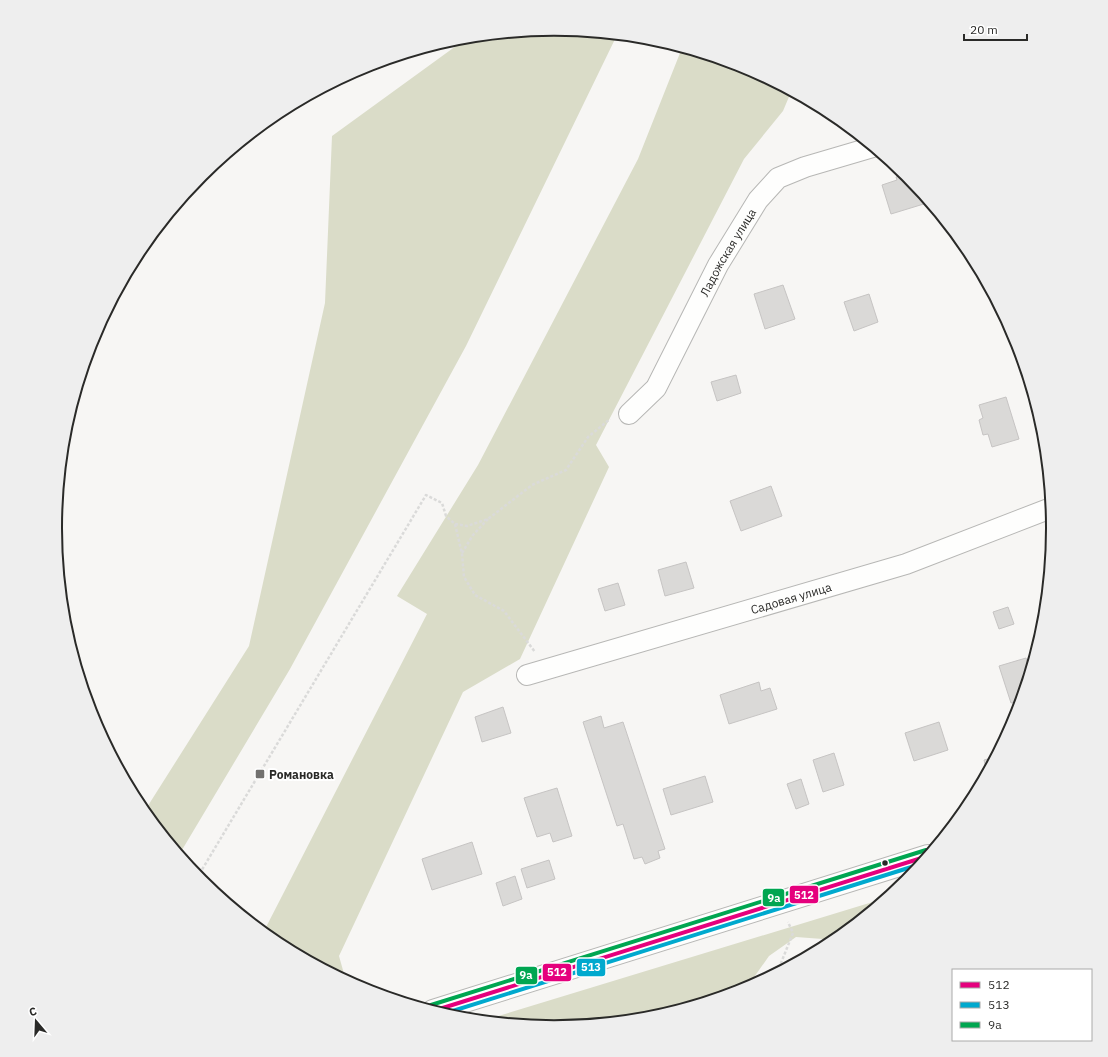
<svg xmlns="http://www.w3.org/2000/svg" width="1108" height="1057" font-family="'IBM Plex Sans',sans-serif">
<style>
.forest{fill:#dadcc8}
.building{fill:#dad9d7;stroke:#c6c4c3}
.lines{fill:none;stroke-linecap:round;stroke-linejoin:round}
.street-casing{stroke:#b7b7b5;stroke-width:22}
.secondary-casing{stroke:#b7b7b5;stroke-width:24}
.path{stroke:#dadad9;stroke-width:2.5;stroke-dasharray:3 2;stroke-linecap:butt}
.street{stroke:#fefefd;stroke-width:20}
.secondary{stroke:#fefefd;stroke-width:22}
.bus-1-casing{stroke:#fff;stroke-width:7}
.bus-2-casing{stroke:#fff;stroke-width:7}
.bus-3-casing{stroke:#fff;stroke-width:7}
.bus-1{stroke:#e5007d;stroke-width:4}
.bus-2{stroke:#00a9ce;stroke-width:4}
.bus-3{stroke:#00a651;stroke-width:4}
.poi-dot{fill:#72716f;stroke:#fff;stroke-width:1.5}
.bus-dot{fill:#2a2a28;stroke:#fff;stroke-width:1.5}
.labels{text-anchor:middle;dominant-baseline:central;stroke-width:4;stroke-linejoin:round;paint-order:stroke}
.street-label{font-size:12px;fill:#2a2a28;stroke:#fff}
.poi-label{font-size:12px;font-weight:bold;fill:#2a2a28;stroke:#fff;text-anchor:start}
.rim{fill:none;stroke:#2a2a28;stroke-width:2}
.line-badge{stroke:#fff;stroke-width:1.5}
.badge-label{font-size:11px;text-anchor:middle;font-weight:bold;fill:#fff}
</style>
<rect width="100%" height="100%" fill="#f7f6f4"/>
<g class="forest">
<path d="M554 29 617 35 466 346 290 669 179 855 144 812 249 646 325 303 332 136 467 38Z"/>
<path d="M682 48 745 67 791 92 783 111 744 159 596 445 609 467 520 659 463 692 339 956 346 981 276 944 263 933 427 614 397 596 478 465 638 159Z"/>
<path d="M889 897 836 940 796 937 769 956 745 990 651 1018 554 1028 482 1021Z"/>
</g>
<g class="building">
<path d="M905 174 925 197 927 203 891 214 882 185 897 180 896 177Z"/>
<path d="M783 285 795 319 765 329 754 294Z"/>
<path d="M869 294 878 322 854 331 844 302Z"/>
<path d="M736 375 741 393 717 401 711 382Z"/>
<path d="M1006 397 1019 439 992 447 988 434 983 435 979 420 983 418 979 405Z"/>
<path d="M771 486 782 516 741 531 730 501Z"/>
<path d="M686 562 694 588 665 596 658 570Z"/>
<path d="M618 583 625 605 605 611 598 589Z"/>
<path d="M1008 607 1014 624 999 629 993 612Z"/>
<path d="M1026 658 1030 671 1022 700 1011 703 999 666Z"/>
<path d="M759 682 761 691 770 688 777 709 729 724 720 695Z"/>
<path d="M503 707 511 733 482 742 475 717Z"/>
<path d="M601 716 604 728 623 722 665 849 658 851 660 858 645 864 642 857 634 859 623 824 617 826 583 722Z"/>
<path d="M939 722 948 750 914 761 905 733Z"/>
<path d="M834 753 844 785 823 792 813 760Z"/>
<path d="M996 757 987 772 984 760Z"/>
<path d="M705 776 713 802 671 815 663 789Z"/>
<path d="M801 779 809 804 796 809 787 784Z"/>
<path d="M557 788 572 836 553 842 550 833 537 837 524 798Z"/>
<path d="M472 842 482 874 432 890 422 859Z"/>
<path d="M549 860 555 879 527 888 521 869Z"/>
<path d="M515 876 522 899 503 906 496 883Z"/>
</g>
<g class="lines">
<g class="street-casing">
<g id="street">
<path id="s1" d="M629 414 656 388 718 265 758 200 778 178 805 167 873 147"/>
<path id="s2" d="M527 675 906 564 1051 508"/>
</g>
</g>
<g class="secondary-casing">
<path id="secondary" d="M433 1011 928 856"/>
</g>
<g class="path">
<path d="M455 524 467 526 488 519 532 485 566 470 588 437 610 419"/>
<path d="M462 553 473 535 488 519"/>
<path d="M197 878 426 495 442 503 446 516 455 524 462 554 464 577 475 595 504 611 535 652"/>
<path d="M777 973 793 933 788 922"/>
</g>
<use href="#street" class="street"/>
<use href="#secondary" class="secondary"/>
<g class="bus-1-casing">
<path id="bus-1" d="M433 1011 928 856"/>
</g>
<g class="bus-2-casing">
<path id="bus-2" d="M443 1014 921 864"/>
</g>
<g class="bus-3-casing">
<path id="bus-3" d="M431 1005 926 850"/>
</g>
<use href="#bus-1" class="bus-1"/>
<use href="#bus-2" class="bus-2"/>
<use href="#bus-3" class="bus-3"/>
</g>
<rect class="poi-dot" x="255" y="769" width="10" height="10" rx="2"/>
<circle class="bus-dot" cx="885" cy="863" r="3.5"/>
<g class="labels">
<g class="street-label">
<text stroke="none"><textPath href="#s1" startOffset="191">Ладожская улица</textPath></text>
<text stroke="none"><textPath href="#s2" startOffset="275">Садовая улица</textPath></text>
</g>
<g class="poi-label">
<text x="269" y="774">Романовка</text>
</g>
</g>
<path d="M0 0H1108V1057H0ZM62 528a492 492 0 1 1 984 0a492 492 0 1 1-984 0Z" fill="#eee" fill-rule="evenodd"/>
<path class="rim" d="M62 528a492 492 0 1 1 984 0a492 492 0 1 1-984 0Z"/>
<g class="line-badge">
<rect x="789" y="885" width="30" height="19" rx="4" fill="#e5007d"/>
<rect x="762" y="888" width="23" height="19" rx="4" fill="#00a651"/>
<rect x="576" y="958" width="30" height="19" rx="4" fill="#00a9ce"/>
<rect x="542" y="963" width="30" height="19" rx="4" fill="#e5007d"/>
<rect x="515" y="966" width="23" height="19" rx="4" fill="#00a651"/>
</g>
<g class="badge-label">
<text x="804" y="899">512</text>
<text x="774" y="902">9а</text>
<text x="591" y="971">513</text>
<text x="557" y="976">512</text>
<text x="526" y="979">9а</text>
</g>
<rect x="952" y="969" width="140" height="72" fill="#ffffff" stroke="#aaaaa9"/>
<rect x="960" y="982" width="20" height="6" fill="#e5007d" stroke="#aaaaa9"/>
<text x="988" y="989" font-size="12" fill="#2a2a28">512</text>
<rect x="960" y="1002" width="20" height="6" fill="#00a9ce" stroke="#aaaaa9"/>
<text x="988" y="1009" font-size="12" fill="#2a2a28">513</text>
<rect x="960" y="1022" width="20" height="6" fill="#00a651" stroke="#aaaaa9"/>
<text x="988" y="1029" font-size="12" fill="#2a2a28">9а</text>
<g transform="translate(36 1021) rotate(341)" stroke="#ffffff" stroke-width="3" paint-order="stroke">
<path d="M0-3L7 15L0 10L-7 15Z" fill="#2a2a28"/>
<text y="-6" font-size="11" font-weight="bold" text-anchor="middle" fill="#2a2a28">С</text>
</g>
<path d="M964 34v6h63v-6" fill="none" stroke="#2a2a28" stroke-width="2"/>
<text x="970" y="34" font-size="12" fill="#2a2a28" stroke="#ffffff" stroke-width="3" paint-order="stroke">20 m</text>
</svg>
